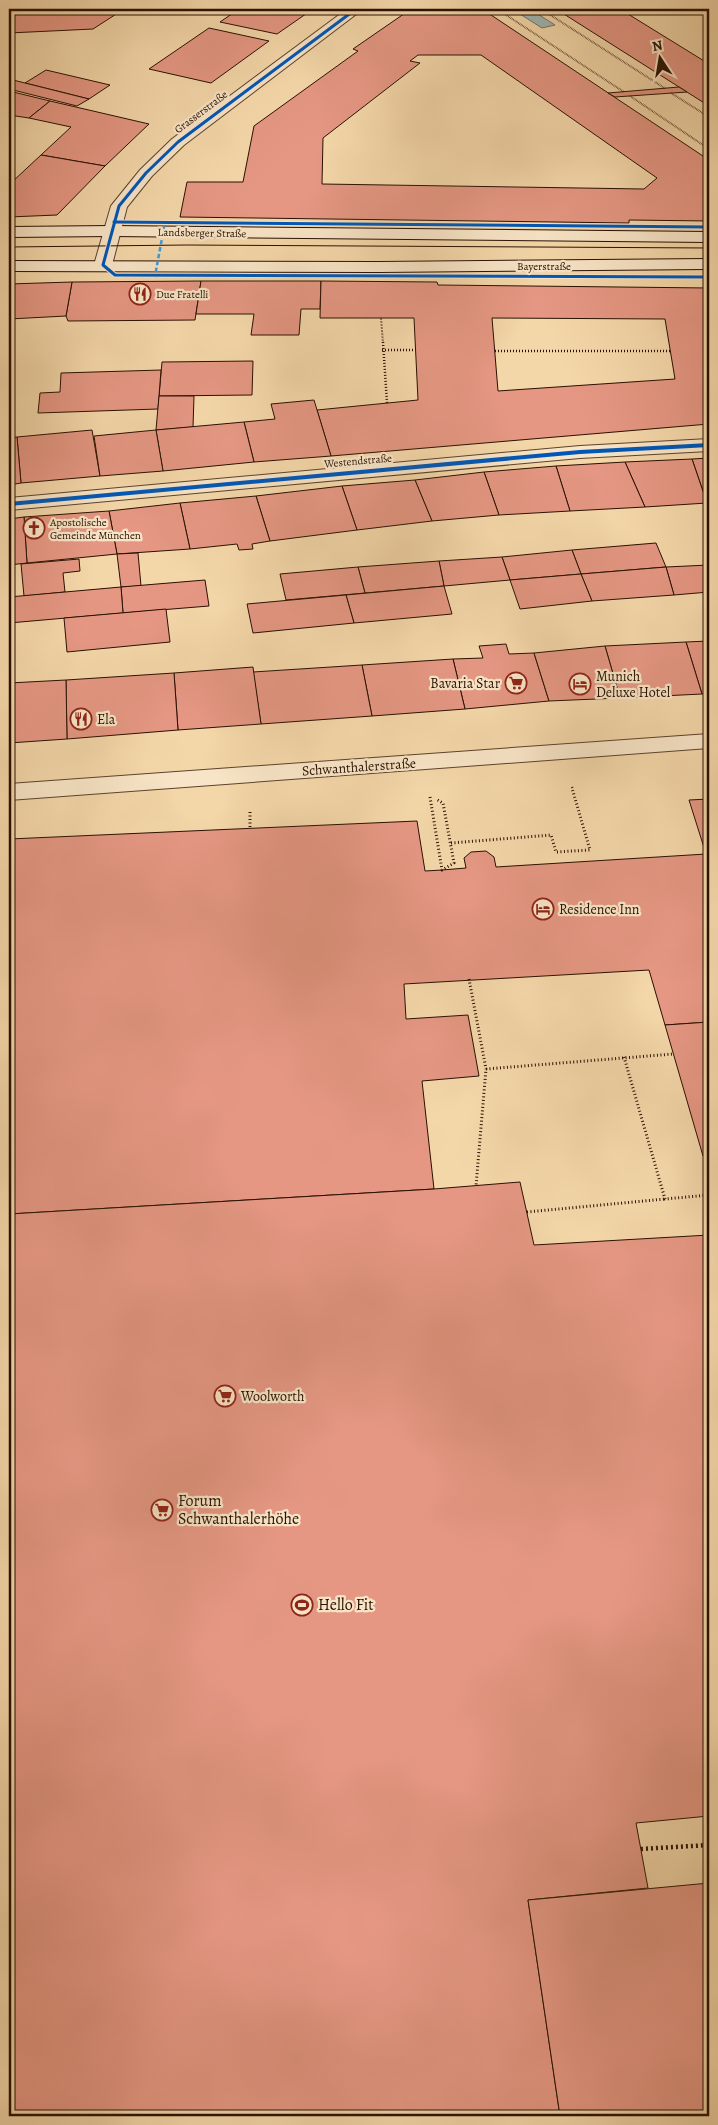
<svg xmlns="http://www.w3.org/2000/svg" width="718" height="2125" font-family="Alegreya,serif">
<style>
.water{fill:#9fb7b3;stroke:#70746c}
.building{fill:#e59783;stroke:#291001;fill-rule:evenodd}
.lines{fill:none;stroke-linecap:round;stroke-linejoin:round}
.minor-casing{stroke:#5c422b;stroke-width:2}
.tertiary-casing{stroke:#5c422b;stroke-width:2}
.secondary-casing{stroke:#291001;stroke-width:2}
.path-far3{stroke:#291001;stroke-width:2;stroke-dasharray:0.5 1;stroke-linecap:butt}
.path-far2{stroke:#291001;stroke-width:2.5;stroke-dasharray:1 2;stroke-linecap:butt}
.path-far1{stroke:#291001;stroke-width:3;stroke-dasharray:1 2.5;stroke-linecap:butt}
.path{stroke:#291001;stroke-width:4.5;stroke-dasharray:2 3;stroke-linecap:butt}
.minor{fill:#f8e5c7;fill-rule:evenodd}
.tertiary{fill:#f8e5c7;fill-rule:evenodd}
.secondary{fill:#f8e5c7;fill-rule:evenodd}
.tram{stroke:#291001;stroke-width:1}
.quiet{stroke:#3d9add;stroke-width:2.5;stroke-dasharray:4.5 2.5;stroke-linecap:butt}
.cycleway-far1-casing{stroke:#f8e5c7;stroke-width:5}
.cycleway-casing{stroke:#f8e5c7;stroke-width:6}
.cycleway-far1{stroke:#0057b8;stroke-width:3}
.cycleway{stroke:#0057b8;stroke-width:4}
.labels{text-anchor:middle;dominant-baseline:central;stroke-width:4.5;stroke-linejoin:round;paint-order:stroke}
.far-street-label{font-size:11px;fill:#291001;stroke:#f8e5c7}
.far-poi-label{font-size:11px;fill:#291001;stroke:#f8e5c7;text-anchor:start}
.poi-label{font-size:14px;fill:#291001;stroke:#f8e5c7;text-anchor:start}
.street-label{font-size:14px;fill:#291001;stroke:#f8e5c7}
.near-poi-label{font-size:16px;fill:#291001;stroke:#f8e5c7;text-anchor:start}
</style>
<rect width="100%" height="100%" fill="#f4d7a9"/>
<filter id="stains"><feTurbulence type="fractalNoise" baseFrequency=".004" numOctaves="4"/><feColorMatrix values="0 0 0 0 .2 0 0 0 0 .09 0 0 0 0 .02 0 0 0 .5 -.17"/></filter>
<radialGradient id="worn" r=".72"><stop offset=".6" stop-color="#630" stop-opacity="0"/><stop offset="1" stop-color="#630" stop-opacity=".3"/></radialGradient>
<path class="water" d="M512 9H530L555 25 542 28Z"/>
<g class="building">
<path d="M9 9H124L93 29 9 33Z"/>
<path d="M239 9H313L277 34 220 22Z"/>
<path d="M411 9H482L709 160V221L629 220V223L180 217 187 182H243L254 126 358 51 353 49ZM418 55H481L657 178 644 189 322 184 323 138 420 63 410 61Z"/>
<path d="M556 9H654L628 14 709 64V106Z"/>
<path d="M209 28 269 41 211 83 149 69Z"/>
<path d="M46 70 110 85 89 99 25 83Z"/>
<path d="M9 79 89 99 77 106 9 89Z"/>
<path d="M679 87 687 92 615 97 608 93Z"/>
<path d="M9 91 50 101 29 118 9 115Z"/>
<path d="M50 101 149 124 105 166 41 155 71 127 29 118Z"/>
<path d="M41 155 105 166 57 215 9 217V182H12Z"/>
<path d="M201 281 195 320 68 321 66 316 72 282Z"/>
<path d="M201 281H321L320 309H301L299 335H251L254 314H196Z"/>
<path d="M321 281 437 282 438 285 709 288V424L331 456 317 410 418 400 414 318H320ZM492 318 665 319 675 379 498 391Z"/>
<path d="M72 282 66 316 9 319V284Z"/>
<path d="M253 361 252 395 159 396 162 362Z"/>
<path d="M161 370 158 409 38 413 40 393 60 392 61 373Z"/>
<path d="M159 396H194L193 427 156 430Z"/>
<path d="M314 400 331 456 254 462 244 422 275 419 271 404Z"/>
<path d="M244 422 254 462 163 471 156 430Z"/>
<path d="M92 430 100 476 21 483 17 437Z"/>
<path d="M156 430 163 471 100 476 94 436Z"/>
<path d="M17 437 21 483 9 485V438Z"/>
<path d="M709 458V503H707L692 459Z"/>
<path d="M692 459 707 503 645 507 625 462Z"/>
<path d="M625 462 645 507 570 511 556 466Z"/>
<path d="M556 466 570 511 499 515 484 472Z"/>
<path d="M484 472 499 515 432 521 415 480Z"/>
<path d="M415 480 432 521 357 530 342 486Z"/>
<path d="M342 486 357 530 270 541 256 496Z"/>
<path d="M256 496 270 541 252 544 253 549 239 550 237 544 190 549 180 503Z"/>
<path d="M180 503 190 549 117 554 109 511Z"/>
<path d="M109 511 117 554 27 563 24 517Z"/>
<path d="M24 517 27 563 9 565V519Z"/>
<path d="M656 543 666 567 581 574 572 550Z"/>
<path d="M572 550 581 574 510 580 502 557Z"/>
<path d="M138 553 141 586 121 587 117 554Z"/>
<path d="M502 557 510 580 444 586 439 561Z"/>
<path d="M79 559 80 571 63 573 65 592 24 596 21 564Z"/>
<path d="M439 561 444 586 365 593 358 567Z"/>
<path d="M709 565V592L674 595 666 567Z"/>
<path d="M358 567 365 593 286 600 280 574Z"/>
<path d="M666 567 674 595 592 601 581 574Z"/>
<path d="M581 574 592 601 520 609 510 580Z"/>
<path d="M205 580 209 606 123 613 121 587Z"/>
<path d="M444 586 452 614 354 623 346 595Z"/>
<path d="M121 587 123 613 9 623V597Z"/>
<path d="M346 595 354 623 253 633 247 604Z"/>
<path d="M166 609 170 642 67 652 64 618Z"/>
<path d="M709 641V694H702L686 642Z"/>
<path d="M686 642 702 694 620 698 605 646Z"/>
<path d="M506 644 509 654 534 653 549 701 465 709 453 659 483 658 479 646Z"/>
<path d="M605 646 620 698 549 701 534 653Z"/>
<path d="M453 659 465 709 372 716 362 665Z"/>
<path d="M362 665 372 716 261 724 253 672Z"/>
<path d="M253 667 261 724 178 730 174 673Z"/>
<path d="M174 673 178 730 67 739 66 680Z"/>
<path d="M66 680 67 739 9 743V683Z"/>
<path d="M709 799V1022L665 1025 649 970 404 984 406 1019 468 1015 479 1076 422 1081 434 1189 9 1214V839L417 821 425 871 442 870 466 868 464 858 471 852 486 851 494 857 496 867 706 854 689 800Z"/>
<path d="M709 1022V1156H703L665 1025Z"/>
<path d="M520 1182 534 1245 709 1235V1816L636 1823 648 1888 528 1900 560 2116H9V1214L434 1189Z"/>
<path d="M709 1883V2116H560L528 1900Z"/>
</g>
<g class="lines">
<g class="minor-casing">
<g id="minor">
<path d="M709 439V451L580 458 9 510V498L580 446Z"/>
<path d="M709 734V748L9 800V784Z"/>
</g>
</g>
<g class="tertiary-casing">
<path id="tertiary" d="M347 9H363L184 145 152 176 127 207 112 265 109 269 103 270 97 269 94 265 111 206 140 170 172 139Z"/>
</g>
<g class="secondary-casing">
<g id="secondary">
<path d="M112 226 709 232V242L112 236 9 237V227Z"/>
<path d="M709 259V269L379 272 9 271V261L379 262Z"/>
</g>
</g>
<g class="path-far3">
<path d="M497 9 624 92"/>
<path d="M541 9 666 89"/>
<path d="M671 93 709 117"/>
<path d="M630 96 709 149"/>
<path d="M381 318 383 343"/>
</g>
<g class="path-far2">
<path d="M383 342 387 403"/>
<path d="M382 350H415"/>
<path d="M495 351H671"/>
<path d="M572 787 573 789"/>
</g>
<g class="path-far1">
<path d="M430 797 442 870 454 863 443 803 436 799"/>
<path d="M250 812V829"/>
<path d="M451 843 551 835 556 852 590 850 572 788"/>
<path d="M469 979 486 1069 476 1186"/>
<path d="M624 1057 665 1199 709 1195"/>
<path d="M486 1069 673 1054"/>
<path d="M527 1212 665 1199"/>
</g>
<path class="path" d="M641 1849 709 1845"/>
<use href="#minor" class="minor"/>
<use href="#tertiary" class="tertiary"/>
<use href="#secondary" class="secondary"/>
<path class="tram" d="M9 247 186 245 709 248"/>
<path class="quiet" d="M158 276H155L165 222"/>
<g class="cycleway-far1-casing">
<g id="cycleway-far1">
<path d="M356 9 178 142 146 173 119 206 103 265 115 275 709 277"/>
<path d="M114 222 709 227"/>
</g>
</g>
<g class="cycleway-casing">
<path id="cycleway" d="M9 504 580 452 709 445"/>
</g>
<use href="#cycleway-far1" class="cycleway-far1"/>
<use href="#cycleway" class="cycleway"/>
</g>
<defs>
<g id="restaurant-ring" transform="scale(1.125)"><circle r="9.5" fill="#f8e5c7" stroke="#8f2418" stroke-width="1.5"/><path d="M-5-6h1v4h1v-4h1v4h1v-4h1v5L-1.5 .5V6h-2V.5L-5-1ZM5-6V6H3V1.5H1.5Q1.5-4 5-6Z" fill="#8f2418"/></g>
<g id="church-ring" transform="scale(1.125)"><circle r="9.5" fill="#f8e5c7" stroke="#8f2418" stroke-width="1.5"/><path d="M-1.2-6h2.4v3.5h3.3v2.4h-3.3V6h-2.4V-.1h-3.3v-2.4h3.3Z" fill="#8f2418"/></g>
<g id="supermarket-ring" transform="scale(1.125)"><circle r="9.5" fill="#f8e5c7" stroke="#8f2418" stroke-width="1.5"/><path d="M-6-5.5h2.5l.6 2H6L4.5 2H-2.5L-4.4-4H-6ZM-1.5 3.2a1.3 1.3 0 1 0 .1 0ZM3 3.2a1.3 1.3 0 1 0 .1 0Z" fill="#8f2418"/></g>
<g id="hotel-ring" transform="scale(1.125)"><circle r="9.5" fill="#f8e5c7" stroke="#8f2418" stroke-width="1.5"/><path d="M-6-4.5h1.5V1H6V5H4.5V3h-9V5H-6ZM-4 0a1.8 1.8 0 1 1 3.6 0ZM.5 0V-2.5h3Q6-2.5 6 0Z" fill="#8f2418"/></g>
<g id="stadium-ring" transform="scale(1.125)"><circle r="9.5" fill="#f8e5c7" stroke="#8f2418" stroke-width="1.5"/><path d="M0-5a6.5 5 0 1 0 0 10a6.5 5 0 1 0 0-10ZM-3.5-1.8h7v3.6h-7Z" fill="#8f2418"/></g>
</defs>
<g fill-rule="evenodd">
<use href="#restaurant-ring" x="140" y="294"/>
<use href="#church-ring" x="34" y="528"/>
<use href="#supermarket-ring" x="516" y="683"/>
<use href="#hotel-ring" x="580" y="684"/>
<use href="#restaurant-ring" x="81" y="719"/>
<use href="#hotel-ring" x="543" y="909"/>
<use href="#supermarket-ring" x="225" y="1396"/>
<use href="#supermarket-ring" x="162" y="1510"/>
<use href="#stadium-ring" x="302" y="1605"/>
</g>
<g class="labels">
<g class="far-street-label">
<text transform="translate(201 112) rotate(-37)">Grasserstraße</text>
<text transform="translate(202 233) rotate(1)">Landsberger Straße</text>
<text x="544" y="266">Bayerstraße</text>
<text transform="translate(358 461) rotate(-5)">Westendstraße</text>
</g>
<g class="far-poi-label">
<text x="156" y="294">Due Fratelli</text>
<text x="50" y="522">Apostolische<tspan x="50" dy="13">Gemeinde München</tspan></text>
</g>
<g class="poi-label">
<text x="596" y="676">Munich<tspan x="596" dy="16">Deluxe Hotel</tspan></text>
<text x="500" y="683" text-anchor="end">Bavaria Star</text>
<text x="97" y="719">Ela</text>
<text x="559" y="909">Residence Inn</text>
<text x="241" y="1396">Woolworth</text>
</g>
<g class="street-label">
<text transform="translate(359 767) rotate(-4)">Schwanthalerstraße</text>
</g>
<g class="near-poi-label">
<text x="178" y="1501">Forum<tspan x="178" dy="18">Schwanthalerhöhe</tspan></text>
<text x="318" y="1605">Hello Fit</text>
</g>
</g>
<rect width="718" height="2125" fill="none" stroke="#f4d7a9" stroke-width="30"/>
<rect x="10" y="10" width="698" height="2105" fill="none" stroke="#291001" stroke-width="2.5"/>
<rect x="15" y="15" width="688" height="2095" fill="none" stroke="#291001"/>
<g transform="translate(660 58) rotate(348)" stroke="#f8e5c7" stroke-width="4" paint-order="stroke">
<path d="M0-4L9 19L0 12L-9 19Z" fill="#291001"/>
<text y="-8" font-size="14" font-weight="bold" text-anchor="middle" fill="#291001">N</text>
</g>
<rect width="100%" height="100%" filter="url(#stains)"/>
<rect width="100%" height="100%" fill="url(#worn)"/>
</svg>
